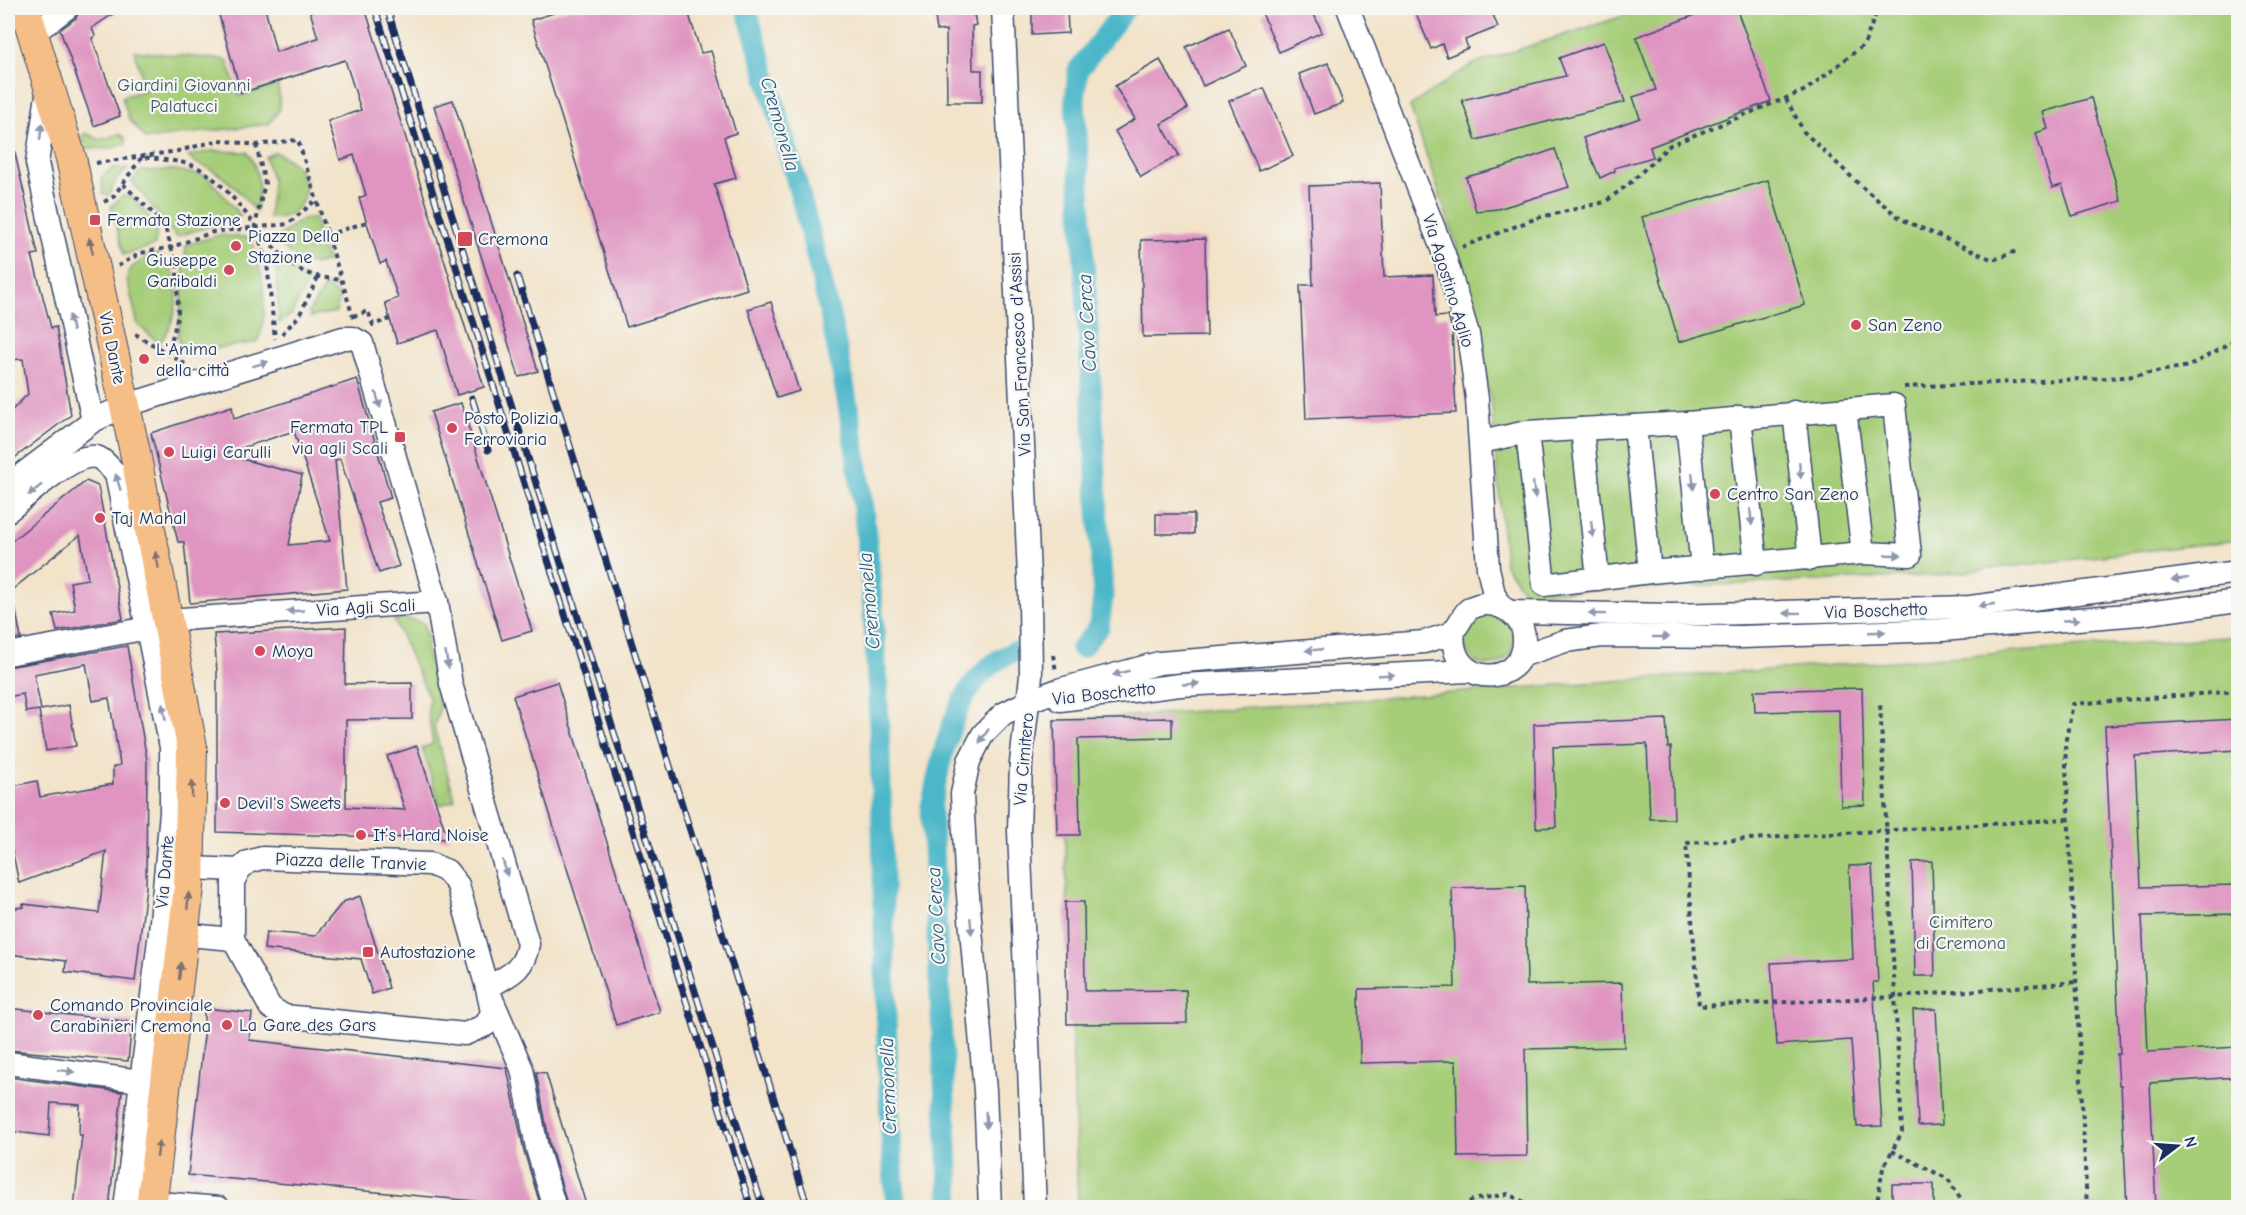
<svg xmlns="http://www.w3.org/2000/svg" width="2246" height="1215" font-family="'Comic Neue',sans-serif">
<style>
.green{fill:#a6cd78;stroke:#607e6b;stroke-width:1.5}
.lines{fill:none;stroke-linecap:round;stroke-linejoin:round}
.canal{stroke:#4cb7c9;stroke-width:21}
.building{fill:#df94c1;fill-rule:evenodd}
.minor-casing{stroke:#3b4a6e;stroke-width:25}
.major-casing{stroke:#3b4a6e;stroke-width:32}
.path{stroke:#3b4a6e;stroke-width:4;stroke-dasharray:4.5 4.5;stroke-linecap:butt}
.minor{stroke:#fff;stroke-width:22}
.major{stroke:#f6be87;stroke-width:30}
.rail-casing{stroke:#1b2f5e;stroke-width:7}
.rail{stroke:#f6f6f2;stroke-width:4.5;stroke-dasharray:14;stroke-linecap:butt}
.oneway{fill:#8d97ae}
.oneway2{fill:#7e6f70}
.poi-dot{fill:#d1495b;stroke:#f6f6f2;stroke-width:2}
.labels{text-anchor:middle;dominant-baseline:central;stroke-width:4.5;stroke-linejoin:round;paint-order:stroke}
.park-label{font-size:18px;fill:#3e5664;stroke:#f6f6f2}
.poi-label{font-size:18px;fill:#1b2f5e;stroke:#f6f6f2;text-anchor:start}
.street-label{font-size:18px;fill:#1b2f5e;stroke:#f6f6f2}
.water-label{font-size:20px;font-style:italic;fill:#2a587e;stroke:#f6f6f2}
</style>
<rect width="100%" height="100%" fill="#f6f6f2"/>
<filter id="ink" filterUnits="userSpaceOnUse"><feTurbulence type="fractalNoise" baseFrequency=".0167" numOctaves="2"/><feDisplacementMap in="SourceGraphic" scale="12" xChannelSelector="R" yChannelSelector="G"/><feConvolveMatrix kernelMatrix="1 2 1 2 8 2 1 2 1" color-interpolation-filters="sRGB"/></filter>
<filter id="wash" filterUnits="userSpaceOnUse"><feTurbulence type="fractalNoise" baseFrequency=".008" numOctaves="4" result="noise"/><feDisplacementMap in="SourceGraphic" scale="24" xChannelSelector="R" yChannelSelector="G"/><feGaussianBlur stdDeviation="1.35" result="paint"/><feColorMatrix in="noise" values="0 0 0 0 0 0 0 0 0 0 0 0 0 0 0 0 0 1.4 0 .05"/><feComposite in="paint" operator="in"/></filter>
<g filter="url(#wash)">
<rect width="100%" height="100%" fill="#f2e3c9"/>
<g class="green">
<path d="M1638 8H2238V540L1930 576 1525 593 1505 565 1492 406 1456 243 1410 106 1471 65 1623 16Z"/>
<path d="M134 51 227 60 239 96 278 85 280 108 269 124 146 139 129 119 122 97 146 90Z"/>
<path d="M86 133 100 140 119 134 125 137 126 144 109 149 87 148 81 136Z"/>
<path d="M212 151 247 152C261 171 260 190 256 212 243 196 230 180 212 170 202 164 194 165 188 156Z"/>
<path d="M275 152C287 158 297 164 303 176 313 198 291 223 269 217L272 179 265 157Z"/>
<path d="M113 168H129L117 179 109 195 103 194 101 177Z"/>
<path d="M174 170 207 176 241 216 176 237 132 181 141 171Z"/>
<path d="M123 196 133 197 157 228 155 245 124 255 111 206Z"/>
<path d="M315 218 319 241 328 261C307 271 289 254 275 239L301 220Z"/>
<path d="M219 235 251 238C262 265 271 315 257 342L182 354 178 336 186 245Z"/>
<path d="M150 255H160C164 261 172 268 174 275 181 296 174 328 159 343L138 325 127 279 131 268Z"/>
<path d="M276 260 308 280 292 314 279 323Z"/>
<path d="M325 286 340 296 336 312 310 317 309 312Z"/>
<circle cx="1489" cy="640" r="25"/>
<path d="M406 618 424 624 428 642 426 648 440 707 434 727 455 800 440 805 422 748 433 744 428 712 429 697 394 620Z"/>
<path d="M2238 636V1207H1078L1061 721Z"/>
</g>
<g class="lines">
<g class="canal">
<path d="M746 8C798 178 846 347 865 524 890 751 877 980 896 1208"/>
<path d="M1081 648 1099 627 1103 597 1075 100 1078 70 1126 8"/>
<path d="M950 1208 931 806C943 752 955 675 1014 652"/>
</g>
</g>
<g id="blocks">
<g class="building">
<path d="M80 8H122L92 28 95 36 92 38 120 116 94 126 60 30 76 18Z"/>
<path d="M217 8H265L276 52 318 38 309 8H365L484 387 457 395 438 330 397 343 385 303 398 298 386 261 380 264 359 198 366 195 354 155 340 160 328 121 361 110 345 60 241 93Z"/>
<path d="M570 8H687L701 53 711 51 736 133 724 137 736 178 714 184 747 289 627 327 531 20Z"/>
<path d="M934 8H973L976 25 972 26 973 70H982V102H947L946 30 937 31Z"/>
<path d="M1032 8H1067L1068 33 1032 35Z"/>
<path d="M1275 8H1311L1322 32 1279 52 1262 13Z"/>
<path d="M1424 8H1490L1498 27 1465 40 1468 48 1447 57 1442 44 1431 49 1415 11Z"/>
<path d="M1714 8H1736L1771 101 1650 147 1653 157 1614 168 1615 171 1600 178 1583 138 1640 118 1633 97 1656 90 1636 37Z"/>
<path d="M1229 28 1246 66 1203 86 1186 47Z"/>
<path d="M1604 42 1625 102 1476 140 1462 100 1566 76 1559 58Z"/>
<path d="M1160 60 1188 108 1161 124 1179 155 1141 177 1115 131 1135 119 1115 86Z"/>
<path d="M1328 63 1343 103 1314 114 1299 74Z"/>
<path d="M1264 88 1293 156 1259 171 1229 101Z"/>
<path d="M2091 98 2121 201 2072 216 2062 185 2052 188 2036 133 2048 129 2043 112Z"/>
<path d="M453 100 538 371 519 377 434 106Z"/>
<path d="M14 149 38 254 32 255 51 328 56 327 71 415 8 463V414L28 394 23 359 8 360V150Z"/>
<path d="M1555 149 1569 187 1498 209 1476 211 1466 177 1504 167Z"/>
<path d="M1768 180 1805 305 1679 342 1642 217Z"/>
<path d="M1380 183 1384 277 1433 275 1435 317 1448 316 1452 329 1456 413 1306 419 1300 285H1313L1309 186Z"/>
<path d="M1205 239 1207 336 1143 337 1141 240Z"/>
<path d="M771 302 799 391 777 398 748 309Z"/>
<path d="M357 379 391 498 377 502 399 566 379 573 340 459 335 460 347 589 190 603 184 542H178L151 433 232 406 234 419ZM294 431 295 434 330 541 289 545 302 475 223 454Z"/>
<path d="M461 403 532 631 502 640 431 412Z"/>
<path d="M86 481 98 486 123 619 57 631 53 614 75 610 70 582 88 579 80 535 8 593V544Z"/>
<rect x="1156" y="514" width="38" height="20"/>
<path d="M15 607 21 638 8 640V608Z"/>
<path d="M346 627 345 684 412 683V719L346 720V807L405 810 387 756 417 746 448 839 217 832V672L214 634Z"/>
<path d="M127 646 147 760 146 887 135 981 65 972 66 961 8 954V909L24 907 23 904 99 913 106 851 19 883 8 830V787L37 781 40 797 113 784V767L120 765 109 698 93 701 86 664 34 674 41 710 69 705 76 746 46 751 39 710 26 712 23 694 8 697V667Z"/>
<path d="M557 682 660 1012 616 1025 513 696Z"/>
<path d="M1862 688 1865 805 1841 806 1839 710 1755 712 1754 691Z"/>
<path d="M1172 718V737L1078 739 1080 835H1057L1054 720Z"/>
<path d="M1666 719 1668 748 1671 747 1674 819H1650L1647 744 1553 747 1556 827 1536 828 1534 724Z"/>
<path d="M2238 719V750L2135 756 2141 887 2238 885V914L2142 916 2148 1052 2238 1047V1077L2150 1083 2156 1208H2127L2121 1085H2119L2117 1054H2120L2105 726Z"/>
<path d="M1932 861 1935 976H1915L1912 862Z"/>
<path d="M1872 865 1878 982H1873L1882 1126 1857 1127 1851 1040 1777 1045 1771 963 1853 959 1849 866Z"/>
<path d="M1525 886 1527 985 1622 983 1624 1047 1525 1049 1527 1156 1458 1157 1456 1061 1360 1063 1359 989 1455 987 1452 888Z"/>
<path d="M360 896 389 988 372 994 361 959 264 949 266 932 315 936 343 902Z"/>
<path d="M1065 902H1084L1085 991 1186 990 1187 1023 1067 1024Z"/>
<path d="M8 1008 132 1022 128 1061 8 1050Z"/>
<path d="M204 1008 252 1013 249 1040 507 1068 524 1151 541 1207 188 1175 204 1036Z"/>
<path d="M1936 1009 1942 1125 1918 1126 1913 1010Z"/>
<path d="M536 1072 546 1073 587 1208H568L550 1145Z"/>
<path d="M8 1077 122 1092 109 1208H74L82 1135H79L80 1105 51 1103 49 1136 8 1131Z"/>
<rect x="1892" y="1184" width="42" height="24"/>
</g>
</g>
</g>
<g filter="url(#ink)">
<use href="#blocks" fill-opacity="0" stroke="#3b4a6e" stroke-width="1.5"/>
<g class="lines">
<g class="minor-casing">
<g id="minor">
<path d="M1003 8 1030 598 1031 676 1021 763 1019 831 1035 1208"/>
<path d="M1348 8 1444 254 1468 334 1477 399 1488 568 1494 594 1501 607"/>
<path d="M34 33 67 8"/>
<path d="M48 88 37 163 93 421"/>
<path d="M1845 410 1863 553"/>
<path d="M1794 412 1810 559"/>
<path d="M1740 417 1756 564"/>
<path d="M1687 423 1702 568"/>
<path d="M1635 426 1650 572"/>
<path d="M1582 429 1598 579"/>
<path d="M1481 442 1527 432 1687 423 1894 405 1910 555 1863 553 1650 572 1544 585 1527 432"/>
<path d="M8 485 93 421 124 406 343 338H353L362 343 437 602 451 684 528 944C524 971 509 975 487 988"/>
<path d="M8 511C25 498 77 448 99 458 105 461 111 469 116 474L171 747V812L160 932 125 1208"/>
<path d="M1511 612 1671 615 1970 607 2238 572"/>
<path d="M152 621 437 602"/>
<path d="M8 654 148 628"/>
<path d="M1521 656 1565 641 1602 636 1741 637 1942 630 2140 614 2238 601"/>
<path d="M1060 700 1180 685 1469 671"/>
<path d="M185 853 190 868 239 870"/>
<path d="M262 858 430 864 447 871 458 885 487 988 492 1012 486 1025 465 1034 284 1016 270 1007 233 939V882L239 870 248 862Z"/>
<path d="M167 933 233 939"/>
<path d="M491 997 522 1069 537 1148 555 1208"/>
<path d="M8 1063 140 1081"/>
<path d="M136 1201 219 1208"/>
<path d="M990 1208 985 1091 966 872 962 794 969 761 983 734 1003 714 1029 701 1058 690 1159 663 1424 642C1432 639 1448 636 1454 630 1465 618 1462 607 1484 604 1497 603 1508 609 1516 618 1522 624 1524 631 1524 639 1526 689 1446 689 1454 630"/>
</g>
</g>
<g class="major-casing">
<path id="major" d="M25 8 71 158 135 452 192 747 189 887 151 1208"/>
</g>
<g class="path">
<path d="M1786 99 1804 132 1862 187 1901 219 1993 260 2017 251"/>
<path d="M256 145 265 183 255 226 267 263 275 339"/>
<path d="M96 163 178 151 220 140 256 145 298 140 354 320"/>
<path d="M123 184 164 224 177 266 178 315 168 354"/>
<path d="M104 202 113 197 142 157C159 160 186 160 200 169 239 193 257 237 293 265 306 276 325 278 341 280"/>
<path d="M327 235 367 222"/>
<path d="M1462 247 1537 218 1605 202 1630 183 1670 145 1806 90 1864 45 1878 8"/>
<path d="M118 266 141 253 172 247 213 232 288 224 316 200"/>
<path d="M353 316 368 311 373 325 390 319"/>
<path d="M135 334 185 364"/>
<path d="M282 334 299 316 318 277"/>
<path d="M1904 387 2127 377 2189 366 2238 339"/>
<path d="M1053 655 1056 671"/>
<path d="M2068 819 1686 843 1699 1006 1895 997 2076 982"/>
<path d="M1892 1151 1948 1179 1966 1208"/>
<path d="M1462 1208 1472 1200 1508 1194 1536 1208"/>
<path d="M1876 1208 1883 1168 1902 1132 1880 703"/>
<path d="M2087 1208 2065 744 2073 704 2238 691"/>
</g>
<use href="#minor" class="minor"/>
<use href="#major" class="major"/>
<g class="rail-casing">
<g id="rail">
<path d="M375 8 751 1208"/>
<path d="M387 8 763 1208"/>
<path d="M517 276 808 1208"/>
<path d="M472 398 488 450"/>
</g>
</g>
<use href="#rail" class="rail"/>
</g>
<defs><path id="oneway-solid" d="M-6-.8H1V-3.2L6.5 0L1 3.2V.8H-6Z" transform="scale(1.5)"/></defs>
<g class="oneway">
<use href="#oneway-solid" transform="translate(41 132) rotate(-82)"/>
<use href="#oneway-solid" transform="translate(71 323) rotate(-102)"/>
<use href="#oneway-solid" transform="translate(260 364) rotate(-17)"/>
<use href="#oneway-solid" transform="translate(378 400) rotate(74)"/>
<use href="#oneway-solid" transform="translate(1800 470) rotate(84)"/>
<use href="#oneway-solid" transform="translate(1693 481) rotate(84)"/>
<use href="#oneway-solid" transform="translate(118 482) rotate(-107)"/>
<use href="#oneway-solid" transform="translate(35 490) rotate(142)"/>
<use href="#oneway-solid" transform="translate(1534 490) rotate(84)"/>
<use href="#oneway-solid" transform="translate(1751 517) rotate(84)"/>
<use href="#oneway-solid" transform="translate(1592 529) rotate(84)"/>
<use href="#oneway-solid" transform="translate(1893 555) rotate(2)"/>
<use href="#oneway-solid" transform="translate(2180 579) rotate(173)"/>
<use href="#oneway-solid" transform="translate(1987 605) rotate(172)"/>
<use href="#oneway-solid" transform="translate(295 611) rotate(177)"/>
<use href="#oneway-solid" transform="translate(1792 613) rotate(179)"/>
<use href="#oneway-solid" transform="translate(1597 614) rotate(-179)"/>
<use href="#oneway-solid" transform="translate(2071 620) rotate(-5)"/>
<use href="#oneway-solid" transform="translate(1877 632) rotate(-2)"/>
<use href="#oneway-solid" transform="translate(1661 637)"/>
<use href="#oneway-solid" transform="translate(1314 650) rotate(175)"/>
<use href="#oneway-solid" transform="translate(447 660) rotate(80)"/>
<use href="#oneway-solid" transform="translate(1121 673) rotate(165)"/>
<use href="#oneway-solid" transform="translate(1386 675) rotate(-3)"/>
<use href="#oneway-solid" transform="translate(1191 684) rotate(-3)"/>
<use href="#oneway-solid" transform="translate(164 712) rotate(-101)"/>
<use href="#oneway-solid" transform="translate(984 736) rotate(124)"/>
<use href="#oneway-solid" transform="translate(505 868) rotate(74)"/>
<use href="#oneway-solid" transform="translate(971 926) rotate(85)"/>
<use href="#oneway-solid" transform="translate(66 1071) rotate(7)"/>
<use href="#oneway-solid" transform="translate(986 1120) rotate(88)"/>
</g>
<g class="oneway2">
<use href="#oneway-solid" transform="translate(91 246) rotate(-103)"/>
<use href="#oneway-solid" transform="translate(157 560) rotate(-101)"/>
<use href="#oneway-solid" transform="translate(192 789) rotate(-90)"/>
<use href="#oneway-solid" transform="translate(188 901) rotate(-85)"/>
<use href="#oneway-solid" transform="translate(180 971) rotate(-83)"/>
<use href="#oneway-solid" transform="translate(158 1149) rotate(-83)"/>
</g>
</g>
<g class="poi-dot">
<rect x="89" y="214" width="12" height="12" rx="3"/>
<rect x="457" y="231" width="16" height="16" rx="3"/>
<circle cx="236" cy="246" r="6"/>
<circle cx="229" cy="270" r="6"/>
<circle cx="1856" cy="325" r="6"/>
<circle cx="144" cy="359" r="6"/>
<circle cx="452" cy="428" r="6"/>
<rect x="394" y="431" width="12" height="12" rx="3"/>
<circle cx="169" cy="452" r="6"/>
<circle cx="1715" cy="494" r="6"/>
<circle cx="100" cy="518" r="6"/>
<circle cx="260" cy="651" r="6"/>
<circle cx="225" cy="803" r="6"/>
<circle cx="361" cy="835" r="6"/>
<rect x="362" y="946" width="12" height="12" rx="3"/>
<circle cx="38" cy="1015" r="6"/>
<circle cx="227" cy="1025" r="6"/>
</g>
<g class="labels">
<g class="park-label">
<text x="184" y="85">Giardini Giovanni<tspan x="184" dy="21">Palatucci</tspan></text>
<text x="1961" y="922">Cimitero<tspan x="1961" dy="21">di Cremona</tspan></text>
</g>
<g class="poi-label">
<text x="107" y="220">Fermata Stazione</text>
<text x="248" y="236">Piazza Della<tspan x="248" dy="21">Stazione</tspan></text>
<text x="478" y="239">Cremona</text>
<text x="217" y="260" text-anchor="end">Giuseppe<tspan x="217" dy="21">Garibaldi</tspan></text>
<text x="1868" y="325">San Zeno</text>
<text x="156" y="349">L'Anima<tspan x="156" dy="21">della città</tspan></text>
<text x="464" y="418">Posto Polizia<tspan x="464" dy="21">Ferroviaria</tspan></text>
<text x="388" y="427" text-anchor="end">Fermata TPL<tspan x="388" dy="21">via agli Scali</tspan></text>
<text x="181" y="452">Luigi Carulli</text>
<text x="1727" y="494">Centro San Zeno</text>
<text x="112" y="518">Taj Mahal</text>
<text x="272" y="651">Moya</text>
<text x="237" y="803">Devil's Sweets</text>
<text x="373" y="835">It’s Hard Noise</text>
<text x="380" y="952">Autostazione</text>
<text x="50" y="1005">Comando Provinciale<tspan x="50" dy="21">Carabinieri Cremona</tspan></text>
<text x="239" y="1025">La Gare des Gars</text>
</g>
<g class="street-label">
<text transform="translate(1448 281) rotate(73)">Via Agostino Aglio</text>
<text transform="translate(112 348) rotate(78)">Via Dante</text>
<text transform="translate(1020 354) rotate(-93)">Via San Francesco d'Assisi</text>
<text transform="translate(366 608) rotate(-3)">Via Agli Scali</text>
<text transform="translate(1876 611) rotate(-2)">Via Boschetto</text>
<text transform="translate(1104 694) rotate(-6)">Via Boschetto</text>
<text transform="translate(1024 759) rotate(-85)">Via Cimitero</text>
<text transform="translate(351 862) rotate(2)">Piazza delle Tranvie</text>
<text transform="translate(165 872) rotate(-85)">Via Dante</text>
</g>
<g class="water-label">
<text transform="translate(780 124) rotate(74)">Cremonella</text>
<text transform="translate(1087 323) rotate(-93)">Cavo Cerca</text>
<text transform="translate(869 601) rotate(-95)">Cremonella</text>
<text transform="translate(936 916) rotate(-93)">Cavo Cerca</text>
<text transform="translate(888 1086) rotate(-92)">Cremonella</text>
</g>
</g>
<rect width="2246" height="1215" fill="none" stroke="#f6f6f2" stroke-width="30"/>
<g transform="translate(2177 1146) rotate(73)" stroke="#f6f6f2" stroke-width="4.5" paint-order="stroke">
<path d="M0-4.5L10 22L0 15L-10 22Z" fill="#1b2f5e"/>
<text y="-9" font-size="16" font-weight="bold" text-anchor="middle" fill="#1b2f5e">N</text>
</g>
</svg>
